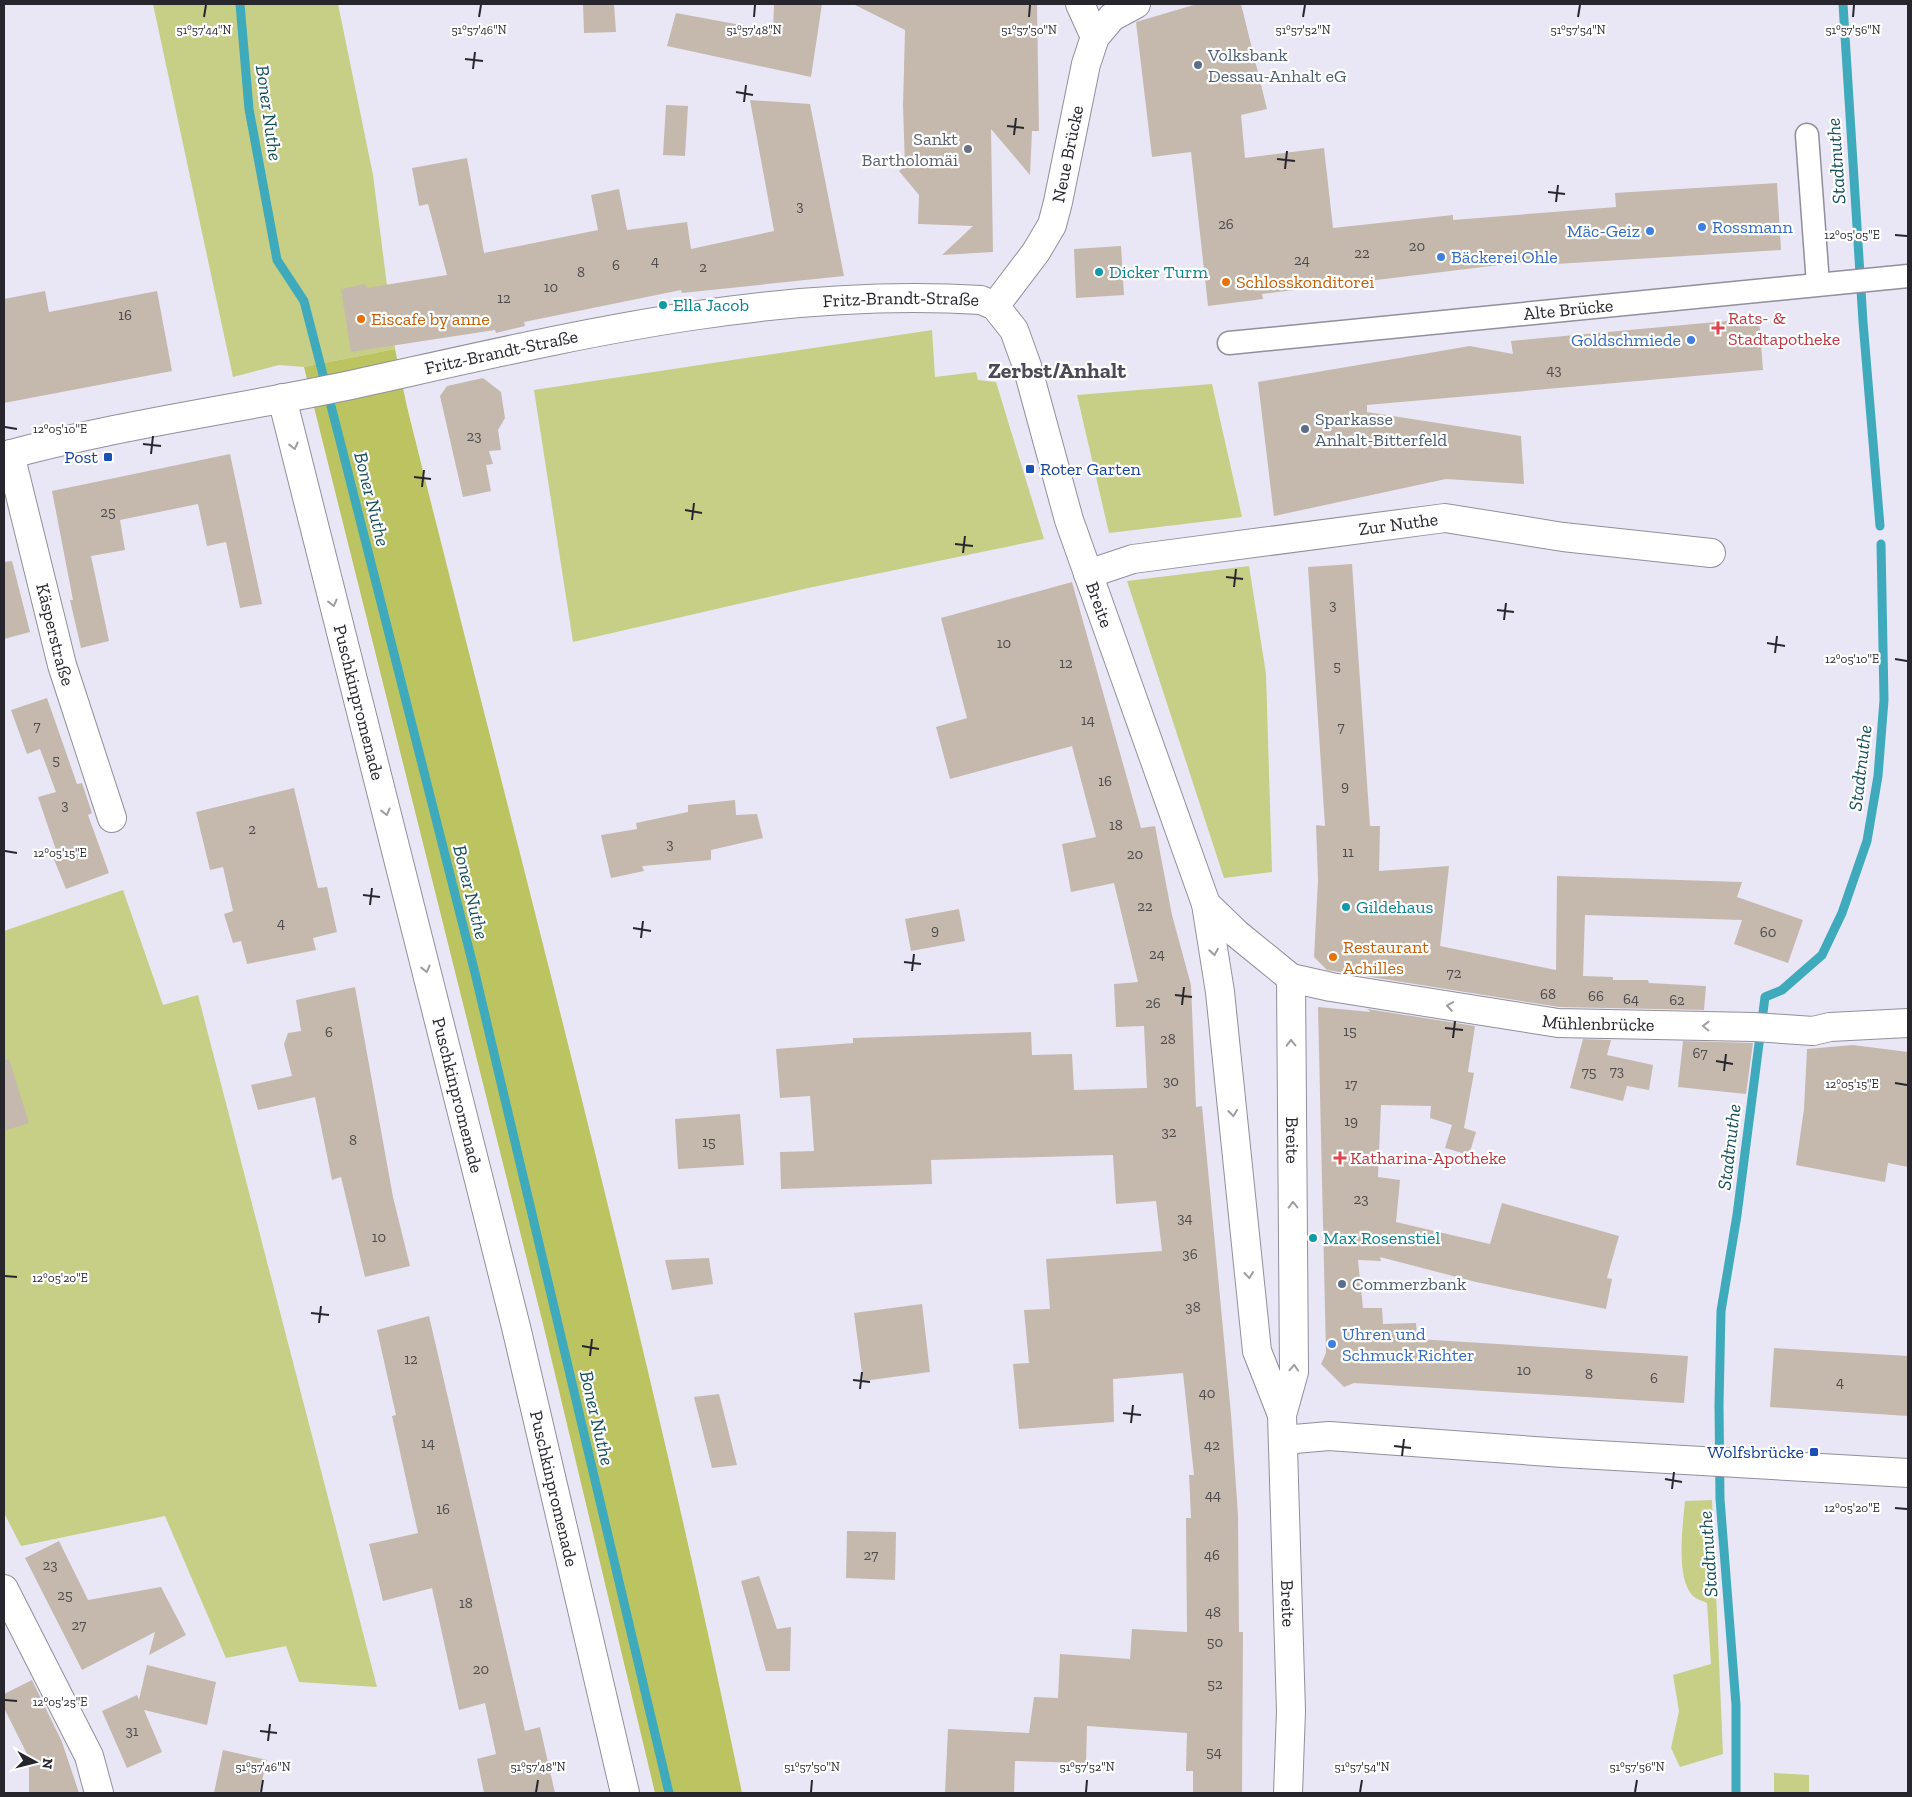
<svg xmlns="http://www.w3.org/2000/svg" width="1912" height="1797" font-family="'Zilla Slab',serif">
<style>
.green{fill:#c7ce85}
.forest{fill:#bbc461}
.lines{fill:none;stroke-linecap:round;stroke-linejoin:round}
.stream{stroke:#3faabb;stroke-width:9}
.building{fill:#c5b9ae}
.pedestrian-casing{stroke:#918f9c;stroke-width:25}
.minor-casing{stroke:#918f9c;stroke-width:30}
.pedestrian{stroke:#fff;stroke-width:22}
.minor{stroke:#fff;stroke-width:28}
.oneway{stroke:#9e9da0}
.ticks{fill:none;stroke:#27262c;stroke-width:2}
.service-dot{fill:#5c6f8a;stroke:#fff;stroke-width:2}
.worship-dot{fill:#6b7280;stroke:#fff;stroke-width:2}
.shop-dot{fill:#3f7fe0;stroke:#fff;stroke-width:2}
.culture-dot{fill:#0f9aa8;stroke:#fff;stroke-width:2}
.food-dot{fill:#e8710a;stroke:#fff;stroke-width:2}
.health-dot{fill:#e0444e;stroke:#fff;stroke-width:2}
.transit-dot{fill:#1a4fb4;stroke:#fff;stroke-width:2}
.labels{text-anchor:middle;dominant-baseline:central;stroke-width:4.5;stroke-linejoin:round;paint-order:stroke}
.number-label{font-size:15px;fill:#4e4b4c}
.service-label{font-size:18px;fill:#4e5e75;stroke:#fff;text-anchor:start}
.worship-label{font-size:18px;fill:#5b616d;stroke:#fff;text-anchor:end}
.street-label{font-size:18px;fill:#27262c;stroke:#fff}
.shop-label{font-size:18px;fill:#366cbe;stroke:#fff;text-anchor:start}
.culture-label{font-size:18px;fill:#0d838f;stroke:#fff;text-anchor:start}
.food-label{font-size:18px;fill:#c56008;stroke:#fff;text-anchor:start}
.health-label{font-size:18px;fill:#be3a42;stroke:#fff;text-anchor:start}
.transit-label{font-size:18px;fill:#164399;stroke:#fff;text-anchor:end}
.water-label{font-size:19px;font-style:italic;fill:#124f59;stroke:#fff}
.district-label{font-size:22px;font-weight:bold;fill:#4c4a56;stroke:#fff}
.ticks-label{font-size:12px;text-anchor:middle;fill:#27262c;stroke:#fff;stroke-width:4.5;stroke-linejoin:round;paint-order:stroke}
</style>
<rect width="100%" height="100%" fill="#e9e7f6"/>
<g class="green">
<path d="M153 4H338L373 175 395 349 304 367 279 365 233 377Z"/>
<path d="M932 330 935 377 976 372 978 380 996 382 1044 539 808 588 573 642 534 390Z"/>
<path d="M1212 384 1242 517 1109 533 1077 395Z"/>
<path d="M1249 566 1266 674 1272 872 1224 878 1127 581Z"/>
<path d="M123 890 163 1005 198 995 377 1687 299 1682 286 1646 226 1658 165 1516 21 1546 4 1513V931Z"/>
<path d="M1712 1500 1723 1754 1680 1767 1671 1748 1679 1711 1673 1675 1711 1664 1707 1603C1703 1601 1696 1599 1693 1596 1675 1578 1683 1524 1685 1501Z"/>
<path d="M1774 1773 1809 1775V1793H1774Z"/>
</g>
<path class="forest" d="M395 349 407 407C522 868 646 1328 742 1793H655L544 1328 304 367Z"/>
<g class="lines">
<g class="stream">
<path d="M240 4 249 109 277 260 304 301 338 433 475 973 669 1793"/>
<path d="M1843 4 1863 322 1880 526"/>
<path d="M1736 1793V1705L1720 1499 1719 1405 1721 1311 1737 1215 1765 997 1782 990 1822 955 1842 913 1867 841 1878 776 1884 700 1881 544"/>
</g>
</g>
<g class="building">
<path d="M583 4H614L616 32 584 33Z"/>
<path d="M774 4H822L811 77 667 46 676 13 773 31Z"/>
<path d="M853 4H1037L1039 131H1032L1030 175 991 129 993 252 942 255 973 226 918 224 919 195 899 171 905 166 903 106 905 30Z"/>
<path d="M1197 4H1241L1267 109 1241 115 1245 158 1324 148 1333 228 1453 215V220L1616 207 1615 193 1777 183 1781 250 1540 265 1541 260 1262 294 1263 299 1208 306 1191 152 1152 157 1136 22Z"/>
<path d="M750 100 810 104 844 276 682 293 681 290 524 322 525 326 496 333 495 330 351 352 341 289 365 284 366 288 447 275 428 204 419 206 412 168 467 158 484 253 598 230 591 195 619 189 627 230 687 222 691 249 774 231Z"/>
<path d="M666 105 688 106 685 156 663 155Z"/>
<path d="M1121 246 1124 295 1076 298 1074 249Z"/>
<path d="M45 291 49 312 157 291 172 371 4 403V299Z"/>
<path d="M1759 318 1763 370 1367 405V412L1521 436 1524 484 1446 479 1274 516 1258 382 1470 346 1513 354 1511 341Z"/>
<path d="M483 378 501 392 505 418 498 430 501 450 489 451 493 464 486 465 491 491 463 497 440 396 447 386Z"/>
<path d="M230 454 262 604 240 608 226 542 207 546 198 504 120 520 125 550 91 556 109 641 81 648 70 600H73L52 491Z"/>
<path d="M12 561 30 632 4 639V562Z"/>
<path d="M1352 564 1370 826H1380L1379 871 1449 866 1440 946 1556 970 1557 876 1742 882 1737 897 1803 920 1788 963 1734 944 1742 920 1585 915 1583 976 1613 977V980H1648L1649 983 1706 986 1704 1010 1559 1007 1327 970 1314 957 1318 880 1316 825 1325 826 1308 567Z"/>
<path d="M1072 582 1141 828 1155 826 1172 915 1191 985 1196 1107 1202 1106 1231 1414 1238 1515 1239 1632H1243L1242 1793H1193V1771H1186L1187 1733 1087 1726 1086 1763 1015 1761 1014 1793H945L948 1729 1029 1733 1034 1697 1058 1698 1060 1654 1130 1659 1132 1629 1187 1632 1186 1518H1191L1189 1475H1194L1183 1373 1113 1379 1114 1422 1019 1429 1013 1364 1029 1363 1024 1310 1050 1309 1046 1259 1162 1251 1156 1201 1116 1204 1113 1155 931 1160 932 1184 781 1189 780 1152 814 1151 810 1096 780 1098 776 1049 853 1043V1038L1031 1032 1032 1055 1072 1054 1074 1090 1147 1088 1144 1026 1116 1027 1114 984 1138 982 1114 883 1071 892 1062 844 1096 837 1072 746 950 779 936 727 967 718 941 618Z"/>
<path d="M47 698 77 784 82 783 92 813 88 815 109 873 66 889 51 852 56 850 38 797 56 792 40 749 27 754 11 710Z"/>
<path d="M294 788 318 888 327 887 337 932 313 938 316 950 247 964 241 941 233 943 224 914 233 911 223 867 210 870 196 812Z"/>
<path d="M735 800 736 815 757 814 763 838 711 850V860L642 866 644 871 611 878 601 835 637 829 636 823 688 812V805Z"/>
<path d="M959 909 965 941 911 951 905 919Z"/>
<path d="M355 987 393 1197 410 1266 365 1277 341 1177 332 1180 315 1097 258 1110 251 1085 292 1076 284 1044 288 1033 301 1031 296 1000Z"/>
<path d="M1318 1007 1371 1012 1367 1009 1475 1026 1468 1072 1474 1073 1464 1128 1476 1132 1469 1155 1445 1148 1452 1125 1430 1118 1431 1106 1381 1105 1378 1177 1400 1180 1396 1222 1490 1244 1502 1203 1619 1236 1607 1278 1612 1279 1606 1309 1476 1282 1380 1257 1381 1261 1358 1260 1363 1308H1382L1383 1324 1416 1323 1417 1339 1688 1356 1684 1403 1354 1383 1344 1387 1321 1364 1326 1353Z"/>
<path d="M1583 1039 1611 1040 1607 1055 1653 1065 1649 1090 1627 1086 1623 1101 1570 1088Z"/>
<path d="M1683 1041 1753 1043 1746 1094 1678 1087Z"/>
<path d="M1853 1045 1908 1052V1167L1888 1163 1885 1182 1796 1165 1804 1109 1807 1049Z"/>
<path d="M9 1059 29 1123 4 1131V1060Z"/>
<path d="M740 1114 744 1165 678 1169 675 1119Z"/>
<path d="M709 1258 713 1284 672 1290 665 1260Z"/>
<path d="M922 1304 930 1372 863 1381 854 1313Z"/>
<path d="M429 1316 525 1731 540 1727 555 1793H484L477 1759 496 1754 485 1703 459 1710 432 1588 383 1601 369 1544 418 1533 392 1416 396 1415 377 1330Z"/>
<path d="M1774 1348 1908 1356V1416L1770 1407Z"/>
<path d="M719 1394 737 1465 712 1468 694 1397Z"/>
<path d="M847 1531 896 1532 895 1580 846 1578Z"/>
<path d="M59 1541 88 1600 161 1587 186 1635 149 1655 155 1632 82 1670 25 1558Z"/>
<path d="M759 1576 777 1629 791 1627 790 1671H766L741 1581Z"/>
<path d="M147 1665 216 1682 207 1725 144 1710 162 1752 127 1768 102 1711 137 1695 139 1700Z"/>
<path d="M32 1680 62 1742 79 1793H29V1758L4 1708V1694Z"/>
<path d="M223 1750 267 1760 259 1793H214Z"/>
</g>
<g class="lines">
<g class="pedestrian-casing">
<g id="pedestrian">
<path d="M1807 135 1818 284"/>
<path id="s1" d="M1229 343 1908 276"/>
</g>
</g>
<g class="minor-casing">
<g id="minor">
<path d="M1080 4 1095 37"/>
<path id="s2" d="M995 306 1036 252 1052 225 1058 202 1086 64 1095 37 1112 17 1136 4"/>
<path id="s3" d="M282 398 516 1327 625 1793"/>
<path id="s4" d="M10 454 62 665 112 818"/>
<path id="s5" d="M4 456C116 425 232 410 346 386 557 340 762 287 981 300L995 306 1014 330 1027 366 1069 520 1206 904 1220 992 1257 1351 1282 1415"/>
<path id="s6" d="M1088 574 1133 559 1445 518 1563 537 1711 553"/>
<path id="s7" d="M1206 904 1237 934 1291 978 1294 1372 1282 1415 1291 1711 1288 1793"/>
<path id="s8" d="M1291 978 1331 987 1558 1023 1754 1027 1813 1031 1830 1027 1908 1023"/>
<path d="M1283 1440 1329 1436 1563 1453 1908 1473"/>
<path d="M4 1589 89 1756 99 1793"/>
</g>
</g>
<use href="#pedestrian" class="pedestrian"/>
<use href="#minor" class="minor"/>
</g>
<defs><path id="oneway-chevron" d="M-2-3.5L2.5 0L-2 3.5" fill="none" stroke-width="1.6" stroke-linecap="round" stroke-linejoin="round" transform="scale(1.25)"/></defs>
<g class="oneway">
<use href="#oneway-chevron" transform="translate(294 446) rotate(76)"/>
<use href="#oneway-chevron" transform="translate(333 603) rotate(76)"/>
<use href="#oneway-chevron" transform="translate(386 812) rotate(76)"/>
<use href="#oneway-chevron" transform="translate(1214 952) rotate(81)"/>
<use href="#oneway-chevron" transform="translate(426 969) rotate(76)"/>
<use href="#oneway-chevron" transform="translate(1450 1006) rotate(-171)"/>
<use href="#oneway-chevron" transform="translate(1706 1026) rotate(-179)"/>
<use href="#oneway-chevron" transform="translate(1291 1043) rotate(-91)"/>
<use href="#oneway-chevron" transform="translate(1233 1113) rotate(84)"/>
<use href="#oneway-chevron" transform="translate(1293 1205) rotate(-91)"/>
<use href="#oneway-chevron" transform="translate(1249 1275) rotate(84)"/>
<use href="#oneway-chevron" transform="translate(1294 1368) rotate(-87)"/>
</g>
<path class="ticks" d="M204 17 206 5M479 17 481 5M754 17 755 5M1029 17 1030 5M1303 17 1305 5M1578 17 1580 5M1853 17 1854 5M465 59 483 61M473 69 475 52M736 92 753 95M744 102 746 85M1007 126 1024 128M1014 135 1016 118M1277 159 1295 161M1285 169 1287 151M1548 192 1565 194M1556 202 1558 185M1895 235 1907 236M5 427 17 429M143 444 161 446M151 454 153 436M414 477 431 479M422 487 424 470M685 510 702 513M692 520 694 503M955 544 973 546M963 553 965 536M1226 577 1243 579M1234 587 1236 569M1497 610 1514 612M1504 620 1506 603M1767 643 1785 646M1775 653 1777 636M1895 659 1907 661M5 851 17 853M363 895 380 897M370 905 372 888M633 928 651 931M641 938 643 921M904 962 921 964M912 971 914 954M1175 995 1192 997M1182 1005 1184 987M1445 1028 1463 1030M1453 1038 1455 1021M1716 1061 1733 1064M1724 1071 1726 1054M1895 1083 1907 1085M5 1276 17 1277M311 1313 329 1315M319 1323 321 1306M582 1346 599 1349M590 1356 592 1339M853 1380 870 1382M860 1389 862 1372M1123 1413 1141 1415M1131 1423 1133 1405M1394 1446 1411 1448M1402 1456 1404 1439M1665 1479 1682 1482M1672 1489 1674 1472M1895 1508 1907 1509M5 1700 17 1701M260 1731 277 1733M268 1741 270 1724M261 1792 263 1780M536 1792 538 1780M811 1792 812 1780M1086 1792 1087 1780M1360 1792 1362 1780M1635 1792 1637 1780"/>
<g class="service-dot">
<circle cx="1198" cy="65" r="5"/>
<circle cx="1305" cy="429" r="5"/>
<circle cx="1342" cy="1284" r="5"/>
</g>
<circle class="worship-dot" cx="968" cy="149" r="5"/>
<g class="shop-dot">
<circle cx="1702" cy="227" r="5"/>
<circle cx="1650" cy="231" r="5"/>
<circle cx="1441" cy="257" r="5"/>
<circle cx="1691" cy="340" r="5"/>
<circle cx="1332" cy="1344" r="5"/>
</g>
<g class="culture-dot">
<circle cx="1099" cy="272" r="5"/>
<circle cx="663" cy="305" r="5"/>
<circle cx="1346" cy="907" r="5"/>
<circle cx="1313" cy="1238" r="5"/>
</g>
<g class="food-dot">
<circle cx="1226" cy="282" r="5"/>
<circle cx="361" cy="319" r="5"/>
<circle cx="1333" cy="957" r="5"/>
</g>
<g class="health-dot">
<path d="M1715.5 320.5h5v5h5v5h-5v5h-5v-5h-5v-5h5z"/>
<path d="M1337.5 1150.5h5v5h5v5h-5v5h-5v-5h-5v-5h5z"/>
</g>
<g class="transit-dot">
<rect x="103" y="452" width="10" height="10" rx="2.5"/>
<rect x="1025" y="464" width="10" height="10" rx="2.5"/>
<rect x="1809" y="1447" width="10" height="10" rx="2.5"/>
</g>
<g class="labels">
<g class="number-label">
<text x="800" y="206">3</text>
<text x="1226" y="224">26</text>
<text x="1417" y="246">20</text>
<text x="1362" y="253">22</text>
<text x="1302" y="260">24</text>
<text x="655" y="261">4</text>
<text x="616" y="265">6</text>
<text x="703" y="267">2</text>
<text x="581" y="272">8</text>
<text x="551" y="287">10</text>
<text x="504" y="298">12</text>
<text x="125" y="315">16</text>
<text x="1554" y="370">43</text>
<text x="474" y="436">23</text>
<text x="108" y="512">25</text>
<text x="1333" y="605">3</text>
<text x="1004" y="643">10</text>
<text x="1066" y="663">12</text>
<text x="1337" y="666">5</text>
<text x="1088" y="720">14</text>
<text x="37" y="726">7</text>
<text x="1341" y="727">7</text>
<text x="56" y="760">5</text>
<text x="1105" y="781">16</text>
<text x="1345" y="786">9</text>
<text x="65" y="805">3</text>
<text x="1116" y="825">18</text>
<text x="252" y="829">2</text>
<text x="670" y="844">3</text>
<text x="1348" y="852">11</text>
<text x="1135" y="854">20</text>
<text x="1145" y="906">22</text>
<text x="281" y="923">4</text>
<text x="935" y="930">9</text>
<text x="1768" y="932">60</text>
<text x="1157" y="954">24</text>
<text x="1454" y="973">72</text>
<text x="1548" y="994">68</text>
<text x="1596" y="996">66</text>
<text x="1631" y="999">64</text>
<text x="1677" y="1000">62</text>
<text x="1153" y="1003">26</text>
<text x="1350" y="1031">15</text>
<text x="329" y="1032">6</text>
<text x="1168" y="1039">28</text>
<text x="1700" y="1053">67</text>
<text x="1617" y="1071">73</text>
<text x="1589" y="1072">75</text>
<text x="1171" y="1081">30</text>
<text x="1351" y="1084">17</text>
<text x="1351" y="1121">19</text>
<text x="1169" y="1132">32</text>
<text x="353" y="1140">8</text>
<text x="709" y="1142">15</text>
<text x="1361" y="1199">23</text>
<text x="1185" y="1218">34</text>
<text x="379" y="1237">10</text>
<text x="1190" y="1254">36</text>
<text x="1193" y="1307">38</text>
<text x="411" y="1359">12</text>
<text x="1524" y="1370">10</text>
<text x="1589" y="1374">8</text>
<text x="1654" y="1378">6</text>
<text x="1840" y="1382">4</text>
<text x="1207" y="1393">40</text>
<text x="428" y="1443">14</text>
<text x="1212" y="1445">42</text>
<text x="1213" y="1495">44</text>
<text x="443" y="1509">16</text>
<text x="871" y="1555">27</text>
<text x="1212" y="1555">46</text>
<text x="50" y="1565">23</text>
<text x="65" y="1595">25</text>
<text x="466" y="1603">18</text>
<text x="1213" y="1612">48</text>
<text x="79" y="1625">27</text>
<text x="1215" y="1642">50</text>
<text x="481" y="1669">20</text>
<text x="1215" y="1684">52</text>
<text x="132" y="1731">31</text>
<text x="1214" y="1752">54</text>
</g>
<g class="service-label">
<text x="1208" y="55">Volksbank<tspan x="1208" dy="21">Dessau-Anhalt eG</tspan></text>
<text x="1315" y="419">Sparkasse<tspan x="1315" dy="21">Anhalt-Bitterfeld</tspan></text>
<text x="1352" y="1284">Commerzbank</text>
</g>
<g class="worship-label">
<text x="958" y="139">Sankt<tspan x="958" dy="21">Bartholomäi</tspan></text>
</g>
<g class="street-label">
<text stroke="none"><textPath href="#s2" startOffset="172">Neue Brücke</textPath></text>
<text stroke="none"><textPath href="#s5" startOffset="912">Fritz-Brandt-Straße</textPath></text>
<text stroke="none"><textPath href="#s1" startOffset="341">Alte Brücke</textPath></text>
<text stroke="none"><textPath href="#s5" startOffset="508">Fritz-Brandt-Straße</textPath></text>
<text stroke="none"><textPath href="#s6" startOffset="315">Zur Nuthe</textPath></text>
<text stroke="none"><textPath href="#s5" startOffset="1326">Breite</textPath></text>
<text stroke="none"><textPath href="#s4" startOffset="186">Käsperstraße</textPath></text>
<text stroke="none"><textPath href="#s3" startOffset="314">Puschkinpromenade</textPath></text>
<text stroke="none"><textPath href="#s8" startOffset="311">Mühlenbrücke</textPath></text>
<text stroke="none"><textPath href="#s3" startOffset="719">Puschkinpromenade</textPath></text>
<text stroke="none"><textPath href="#s7" startOffset="275">Breite</textPath></text>
<text stroke="none"><textPath href="#s3" startOffset="1124">Puschkinpromenade</textPath></text>
<text stroke="none"><textPath href="#s7" startOffset="740">Breite</textPath></text>
</g>
<g class="shop-label">
<text x="1712" y="227">Rossmann</text>
<text x="1640" y="231" text-anchor="end">Mäc-Geiz</text>
<text x="1451" y="257">Bäckerei Ohle</text>
<text x="1681" y="340" text-anchor="end">Goldschmiede</text>
<text x="1342" y="1334">Uhren und<tspan x="1342" dy="21">Schmuck Richter</tspan></text>
</g>
<g class="culture-label">
<text x="1109" y="272">Dicker Turm</text>
<text x="673" y="305">Ella Jacob</text>
<text x="1356" y="907">Gildehaus</text>
<text x="1323" y="1238">Max Rosenstiel</text>
</g>
<g class="food-label">
<text x="1236" y="282">Schlosskonditorei</text>
<text x="371" y="319">Eiscafe by anne</text>
<text x="1343" y="947">Restaurant<tspan x="1343" dy="21">Achilles</tspan></text>
</g>
<g class="health-label">
<text x="1728" y="318">Rats- &amp;<tspan x="1728" dy="21">Stadtapotheke</tspan></text>
<text x="1350" y="1158">Katharina-Apotheke</text>
</g>
<g class="transit-label">
<text x="98" y="457">Post</text>
<text x="1040" y="469" text-anchor="start">Roter Garten</text>
<text x="1804" y="1452">Wolfsbrücke</text>
</g>
<g class="water-label">
<text transform="translate(269 113) rotate(82)">Boner Nuthe</text>
<text transform="translate(1836 161) rotate(-94)">Stadtnuthe</text>
<text transform="translate(372 499) rotate(76)">Boner Nuthe</text>
<text transform="translate(1860 768) rotate(-83)">Stadtnuthe</text>
<text transform="translate(471 892) rotate(76)">Boner Nuthe</text>
<text transform="translate(1729 1147) rotate(-83)">Stadtnuthe</text>
<text transform="translate(597 1418) rotate(77)">Boner Nuthe</text>
<text transform="translate(1708 1554) rotate(-94)">Stadtnuthe</text>
</g>
<g class="district-label">
<text x="1057" y="370">Zerbst/Anhalt</text>
</g>
</g>
<g class="ticks-label">
<text x="204" y="34">51°57'44"N</text>
<text x="479" y="34">51°57'46"N</text>
<text x="754" y="34">51°57'48"N</text>
<text x="1029" y="34">51°57'50"N</text>
<text x="1303" y="34">51°57'52"N</text>
<text x="1578" y="34">51°57'54"N</text>
<text x="1853" y="34">51°57'56"N</text>
<text x="1852" y="239">12°05'05"E</text>
<text x="60" y="433">12°05'10"E</text>
<text x="1852" y="663">12°05'10"E</text>
<text x="60" y="857">12°05'15"E</text>
<text x="1852" y="1088">12°05'15"E</text>
<text x="60" y="1282">12°05'20"E</text>
<text x="1852" y="1512">12°05'20"E</text>
<text x="60" y="1706">12°05'25"E</text>
<text x="263" y="1771">51°57'46"N</text>
<text x="538" y="1771">51°57'48"N</text>
<text x="812" y="1771">51°57'50"N</text>
<text x="1087" y="1771">51°57'52"N</text>
<text x="1362" y="1771">51°57'54"N</text>
<text x="1637" y="1771">51°57'56"N</text>
</g>
<rect width="1912" height="1797" fill="none" stroke="#27262c" stroke-width="10"/>
<g transform="translate(35 1762) rotate(97)" stroke="#ffffff" stroke-width="4" paint-order="stroke">
<path d="M0-4L9 19L0 12L-9 19Z" fill="#27262c"/>
<text y="-8" font-size="14" font-weight="bold" text-anchor="middle" fill="#27262c">N</text>
</g>
</svg>
